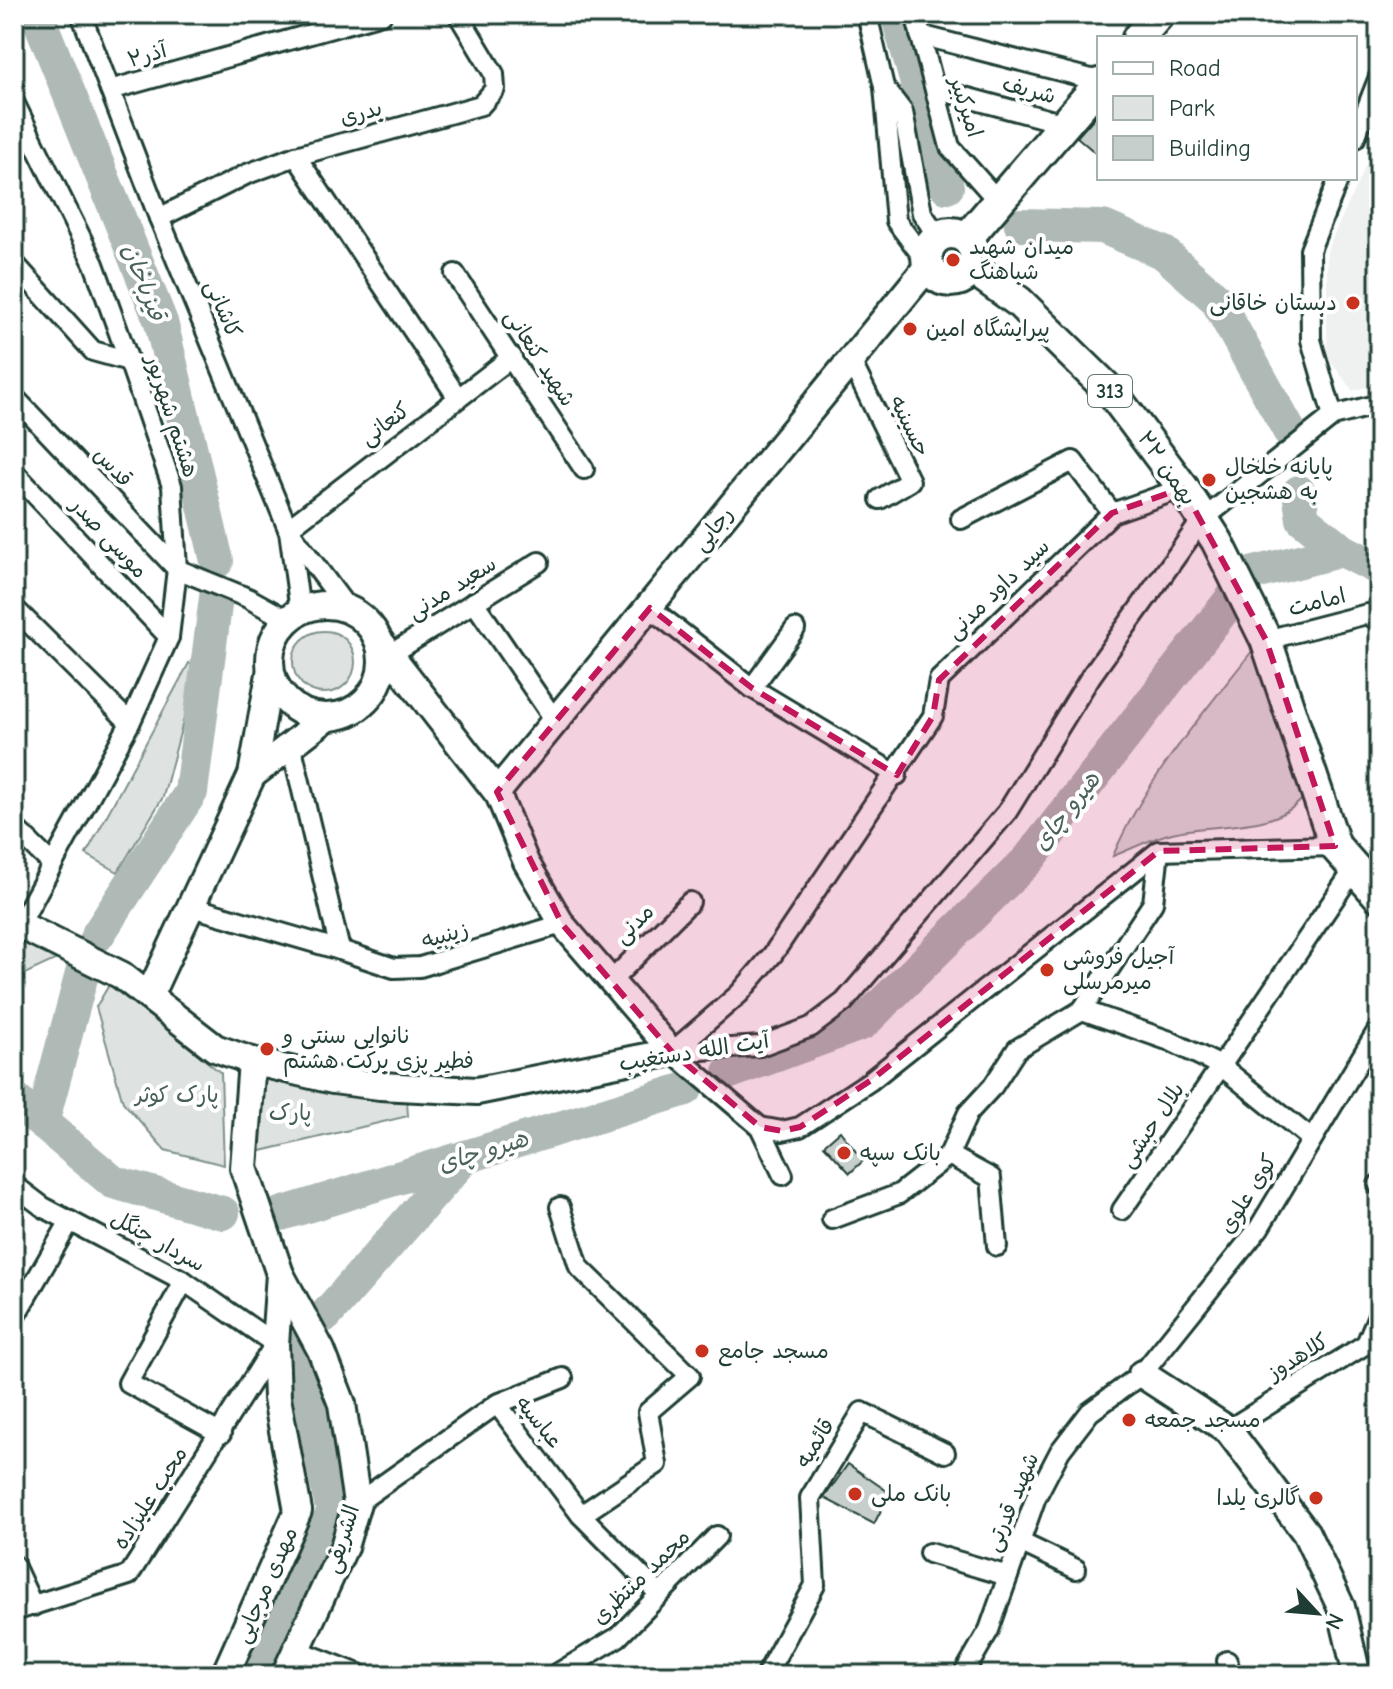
<svg xmlns="http://www.w3.org/2000/svg" width="1393" height="1689" font-family="'Comic Neue','Playpen Sans Arabic',sans-serif">
<style>
.built{fill:#eef1f0}
.green{fill:#dee3e2;stroke:#7e908b;stroke-width:2}
.lines{fill:none;stroke-linecap:round;stroke-linejoin:round}
.river{stroke:#afbab7;stroke-width:34}
.building{fill:#c7cfcc;stroke:#1f3d34;stroke-width:2}
.minor-casing{stroke:#1f3d34;stroke-width:24}
.tertiary-casing{stroke:#1f3d34;stroke-width:30}
.secondary-casing{stroke:#1f3d34;stroke-width:32}
.primary-casing{stroke:#1f3d34;stroke-width:36}
.minor{stroke:#fff;stroke-width:18}
.tertiary{stroke:#fff;stroke-width:24}
.secondary{stroke:#fff;stroke-width:26}
.primary{stroke:#fff;stroke-width:30}
.marked{fill:#c2185b;fill-opacity:0.2;stroke:#c2185b;stroke-width:6;stroke-dasharray:16 10;stroke-linejoin:round}
.poi-dot{fill:#c8321e;stroke:#fff;stroke-width:3}
.labels{text-anchor:middle;dominant-baseline:central;stroke-width:8;stroke-linejoin:round;paint-order:stroke}
.shield{fill:#fff;stroke:#627771;stroke-width:2}
.shield-label{font-size:20px;font-weight:bold;fill:#1f3d34}
.street-label{font-size:22px;fill:#1f3d34;stroke:#fff}
.poi-label{font-size:22px;fill:#1f3d34;stroke:#fff;text-anchor:start}
.park-label{font-size:22px;fill:#455e57;stroke:#fff}
.water-label{font-size:24px;font-style:italic;fill:#4a625b;stroke:#fff}
</style>
<rect width="100%" height="100%" fill="#fff"/>
<filter id="ink" filterUnits="userSpaceOnUse"><feTurbulence type="fractalNoise" baseFrequency=".0125" numOctaves="2"/><feDisplacementMap in="SourceGraphic" scale="16" xChannelSelector="R" yChannelSelector="G"/><feConvolveMatrix kernelMatrix="1 2 1 2 8 2 1 2 1" color-interpolation-filters="sRGB"/></filter>
<g filter="url(#ink)">
<path class="built" d="M1379 136V383L1353 391 1327 357V250Z"/>
<g class="green">
<circle cx="951" cy="257" r="19"/>
<circle cx="324" cy="662" r="31"/>
<path d="M1256 646 1303 798C1273 833 1214 822 1172 833 1152 838 1132 849 1113 856 1146 778 1204 713 1256 646Z"/>
<path d="M189 663 197 669 163 797 118 872 86 854Z"/>
<path d="M14 933 74 951 14 979Z"/>
<path d="M112 980 131 1000 221 1073 224 1165 165 1150 123 1102 96 1007Z"/>
<path d="M261 1077 407 1101 408 1116 261 1151 255 1141Z"/>
</g>
<g class="lines">
<g class="river">
<path d="M37 14 161 322 217 561"/>
<path d="M897 14 947 187"/>
<path d="M1021 225 1103 227 1164 253 1216 299 1291 434"/>
<path d="M1299 492 1303 519 1342 550 1379 569"/>
<path d="M97 936 191 792 217 590"/>
<path d="M730 1072 863 1023 1029 859 1251 574 1342 550"/>
<path d="M14 1099 113 1182 223 1213"/>
<path d="M42 1123 87 955"/>
<path d="M281 1214 686 1089"/>
<path d="M326 1315 465 1157"/>
<path d="M254 1675 333 1513 299 1348"/>
</g>
</g>
<g class="building">
<path d="M1099 112V156L1077 137Z"/>
<path d="M840 1131 863 1161 850 1173 824 1145Z"/>
<path d="M848 1464 890 1493 874 1524 824 1498Z"/>
</g>
<g class="lines">
<g class="minor-casing">
<g id="minor">
<path d="M81 14 159 218 288 529 347 608"/>
<path d="M867 14 884 87 896 221 929 265"/>
<path d="M915 14 950 147 998 201"/>
<path d="M920 35 1099 81"/>
<path d="M884 87 903 112 922 213 938 237"/>
<path d="M935 89 1065 124"/>
<path d="M110 90 382 14"/>
<path d="M14 102 94 264 129 361 172 486 177 569 169 637 130 723 20 924"/>
<path d="M1355 138 1379 77"/>
<path d="M296 156 458 398"/>
<path d="M159 218 247 174 296 156 481 105 495 89 494 74 458 14"/>
<path d="M14 263 93 351 129 361"/>
<path d="M455 274 584 469"/>
<path d="M851 361 910 481 880 499"/>
<path d="M14 397 177 569 248 598 286 619"/>
<path d="M1333 416 1311 340 1310 250 1339 178"/>
<path d="M14 472 169 637"/>
<path d="M961 519 1073 461 1112 513"/>
<path d="M288 529 512 357"/>
<path d="M289 531 300 611"/>
<path d="M474 602 556 722"/>
<path d="M14 608 130 723"/>
<path d="M650 608 752 688 897 775"/>
<path d="M1266 640 1367 614 1379 621"/>
<path d="M391 654 539 562"/>
<path d="M752 688 795 629"/>
<path d="M14 827 52 864"/>
<path d="M192 907 340 950 291 744"/>
<path d="M340 950 394 968 420 967 562 924"/>
<path d="M612 980 690 902"/>
<path d="M672 1052 760 1046 811 1027 844 1002 1007 812 1091 676 1202 520 1333 416 1379 404"/>
<path d="M672 1052 739 994 773 954 933 716 939 680 1112 513 1183 488"/>
<path d="M672 1052 760 1127 783 1175"/>
<path d="M760 1127 782 1131 800 1127 870 1081 1159 851 1335 846"/>
<path d="M1310 1138 1221 1066 1355 868"/>
<path d="M949 1155 991 1178 997 1246"/>
<path d="M14 1185 43 1207 184 1281 275 1344 129 1575 14 1611"/>
<path d="M1378 1185 1379 1184"/>
<path d="M560 1207 579 1267 690 1376 648 1412 657 1464 581 1515"/>
<path d="M1122 1210 1221 1066 1170 1041 1082 1010 1153 903 1159 851"/>
<path d="M832 1219 899 1194 949 1155 968 1113 993 1086 1017 1049 1082 1010"/>
<path d="M184 1281 128 1383 221 1434"/>
<path d="M14 1318 70 1221"/>
<path d="M497 1404 563 1378"/>
<path d="M1228 1430 1366 1344 1379 1313"/>
<path d="M357 1503 497 1404 581 1515 658 1593"/>
<path d="M1020 1542 1076 1569"/>
<path d="M929 1553 1008 1576"/>
<path d="M14 1565 33 1606"/>
<path d="M297 1650 361 1675"/>
<path d="M1227 1661 1232 1675"/>
<path d="M555 1675 618 1637 717 1536"/>
<path d="M766 1675 815 1585 810 1498 862 1412 945 1453"/>
<path d="M963 1675 989 1630 1036 1497 1060 1451 1090 1412 1142 1374 1259 1228 1379 1028"/>
</g>
</g>
<g class="tertiary-casing">
<path id="tertiary" d="M497 792 526 862 562 924 672 1052"/>
</g>
<g class="secondary-casing">
<g id="secondary">
<circle cx="326" cy="661" r="56"/>
<path d="M377 638 497 792 929 265"/>
<path d="M252 775 326 718"/>
<path d="M14 922 121 975 215 1048 252 1061 333 1080 380 1086 477 1091 672 1052"/>
<path d="M149 996 252 775 270 674"/>
<path d="M252 1061 244 1168 280 1274 321 1350 342 1404 357 1503 344 1547 285 1675"/>
<path d="M1142 1374 1228 1430 1306 1533 1341 1607 1357 1675"/>
<path d="M225 1675 298 1511 277 1398 275 1344 280 1274"/>
</g>
</g>
<g class="primary-casing">
<g id="primary">
<path d="M1138 38 1159 14"/>
<circle cx="951" cy="257" r="24"/>
<path d="M967 238 1099 84"/>
<path d="M972 268 1019 302 1113 394 1183 488 1217 541 1266 640 1335 846 1379 896"/>
</g>
</g>
<use href="#minor" class="minor"/>
<use href="#tertiary" class="tertiary"/>
<use href="#secondary" class="secondary"/>
<use href="#primary" class="primary"/>
</g>
</g>
<path class="marked" d="M1183 488 1266 640 1335 846 1159 851 870 1081 800 1127 782 1131 760 1127 672 1052 562 924 497 792 650 608 752 688 897 775 933 716 939 680 1112 513Z"/>
<g class="poi-dot">
<circle cx="953" cy="260" r="8"/>
<circle cx="1353" cy="303" r="8"/>
<circle cx="910" cy="329" r="8"/>
<circle cx="1209" cy="480" r="8"/>
<circle cx="1047" cy="970" r="8"/>
<circle cx="267" cy="1049" r="8"/>
<circle cx="844" cy="1153" r="8"/>
<circle cx="702" cy="1351" r="8"/>
<circle cx="1129" cy="1420" r="8"/>
<circle cx="855" cy="1494" r="8"/>
<circle cx="1316" cy="1498" r="8"/>
</g>
<g class="labels">
<rect class="shield" x="1088" y="375" width="44" height="32" rx="6"/>
<g class="shield-label">
<text x="1110" y="391">313</text>
</g>
<g class="street-label">
<text transform="translate(147 55) rotate(-16)">آذر۲</text>
<text transform="translate(1029 90) rotate(15)">شریف</text>
<text transform="translate(966 107) rotate(72)">امیرکبیر</text>
<text transform="translate(361 113) rotate(-15)">بدری</text>
<text transform="translate(223 309) rotate(67)">کاشانی</text>
<text transform="translate(540 358) rotate(57)">شهید کنعانی</text>
<text transform="translate(172 416) rotate(72)">هشتم شهریور</text>
<text transform="translate(385 424) rotate(-37)">کنعانی</text>
<text transform="translate(910 426) rotate(64)">حسینیه</text>
<text transform="translate(113 467) rotate(47)">قدس</text>
<text transform="translate(1167 468) rotate(55)">۲۲ بهمن</text>
<text transform="translate(713 529) rotate(-51)">رجایی</text>
<text transform="translate(109 538) rotate(47)">موسی صدر</text>
<text transform="translate(452 588) rotate(-32)">سعید مدنی</text>
<text transform="translate(998 589) rotate(-44)">سید داود مدنی</text>
<text transform="translate(1317 602) rotate(-14)">امامت</text>
<text transform="translate(634 924) rotate(-45)">مدنی</text>
<text transform="translate(445 935) rotate(-16)">زینبیه</text>
<text transform="translate(694 1052) rotate(-9)">آیت الله دستغیب</text>
<text transform="translate(1152 1125) rotate(-56)">بلال حبشی</text>
<text transform="translate(1248 1194) rotate(-58)">کوی علوی</text>
<text transform="translate(158 1241) rotate(29)">سردار جنگل</text>
<text transform="translate(1298 1357) rotate(-32)">کلاهدوز</text>
<text transform="translate(539 1422) rotate(51)">عباسیه</text>
<text transform="translate(815 1443) rotate(-58)">قائمیه</text>
<text transform="translate(150 1498) rotate(-57)">محب علیزاده</text>
<text transform="translate(1012 1502) rotate(-67)">شهید قدرتی</text>
<text transform="translate(342 1539) rotate(-72)">الشریفی</text>
<text transform="translate(641 1577) rotate(-44)">محمد منتظری</text>
<text transform="translate(266 1585) rotate(-66)">مهدی مرجایی</text>
</g>
<g class="poi-label">
<text x="969" y="247">میدان شهید<tspan x="969" dy="25">شباهنگ</tspan></text>
<text x="1337" y="303" text-anchor="end">دبستان خاقانی</text>
<text x="926" y="329">پیرایشگاه امین</text>
<text x="1225" y="467">پایانه خلخال<tspan x="1225" dy="25">به هشجین</tspan></text>
<text x="1063" y="957">آجیل فروشی<tspan x="1063" dy="25">میرمرسلی</tspan></text>
<text x="283" y="1036">نانوایی سنتی و<tspan x="283" dy="25">فطیر پزی برکت هشتم</tspan></text>
<text x="860" y="1153">بانک سپه</text>
<text x="718" y="1351">مسجد جامع</text>
<text x="1145" y="1420">مسجد جمعه</text>
<text x="871" y="1494">بانک ملی</text>
<text x="1300" y="1498" text-anchor="end">گالری یلدا</text>
</g>
<g class="park-label">
<text x="177" y="1095">پارک کوثر</text>
<text x="290" y="1113">پارک</text>
</g>
<g class="water-label">
<text transform="translate(144 282) rotate(69)">قیزباخان</text>
<text transform="translate(1066 811) rotate(-52)">هیرو چای</text>
<text transform="translate(483 1151) rotate(-17)">هیرو چای</text>
</g>
</g>
<rect width="1393" height="1689" fill="none" stroke="#fff" stroke-width="48"/>
<rect x="24" y="24" width="1345" height="1641" fill="none" stroke="#1f3d34" stroke-width="3" filter="url(#ink)"/>
<rect x="1097" y="36" width="260" height="144" fill="#ffffff" stroke="#a5b1ae" stroke-width="2"/>
<rect x="1113" y="62" width="40" height="12" fill="#ffffff" stroke="#a5b1ae" stroke-width="2"/>
<text x="1169" y="76" font-size="24" fill="#1f3d34">Road</text>
<rect x="1113" y="96" width="40" height="24" fill="#dee3e2" stroke="#a5b1ae" stroke-width="2"/>
<text x="1169" y="116" font-size="24" fill="#1f3d34">Park</text>
<rect x="1113" y="136" width="40" height="24" fill="#c7cfcc" stroke="#a5b1ae" stroke-width="2"/>
<text x="1169" y="156" font-size="24" fill="#1f3d34">Building</text>
<g transform="translate(1317 1613) rotate(116)" stroke="#ffffff" stroke-width="6" paint-order="stroke">
<path d="M0-6L14 30L0 20L-14 30Z" fill="#1f3d34"/>
<text y="-12" font-size="22" font-weight="bold" text-anchor="middle" fill="#1f3d34">N</text>
</g>
</svg>
